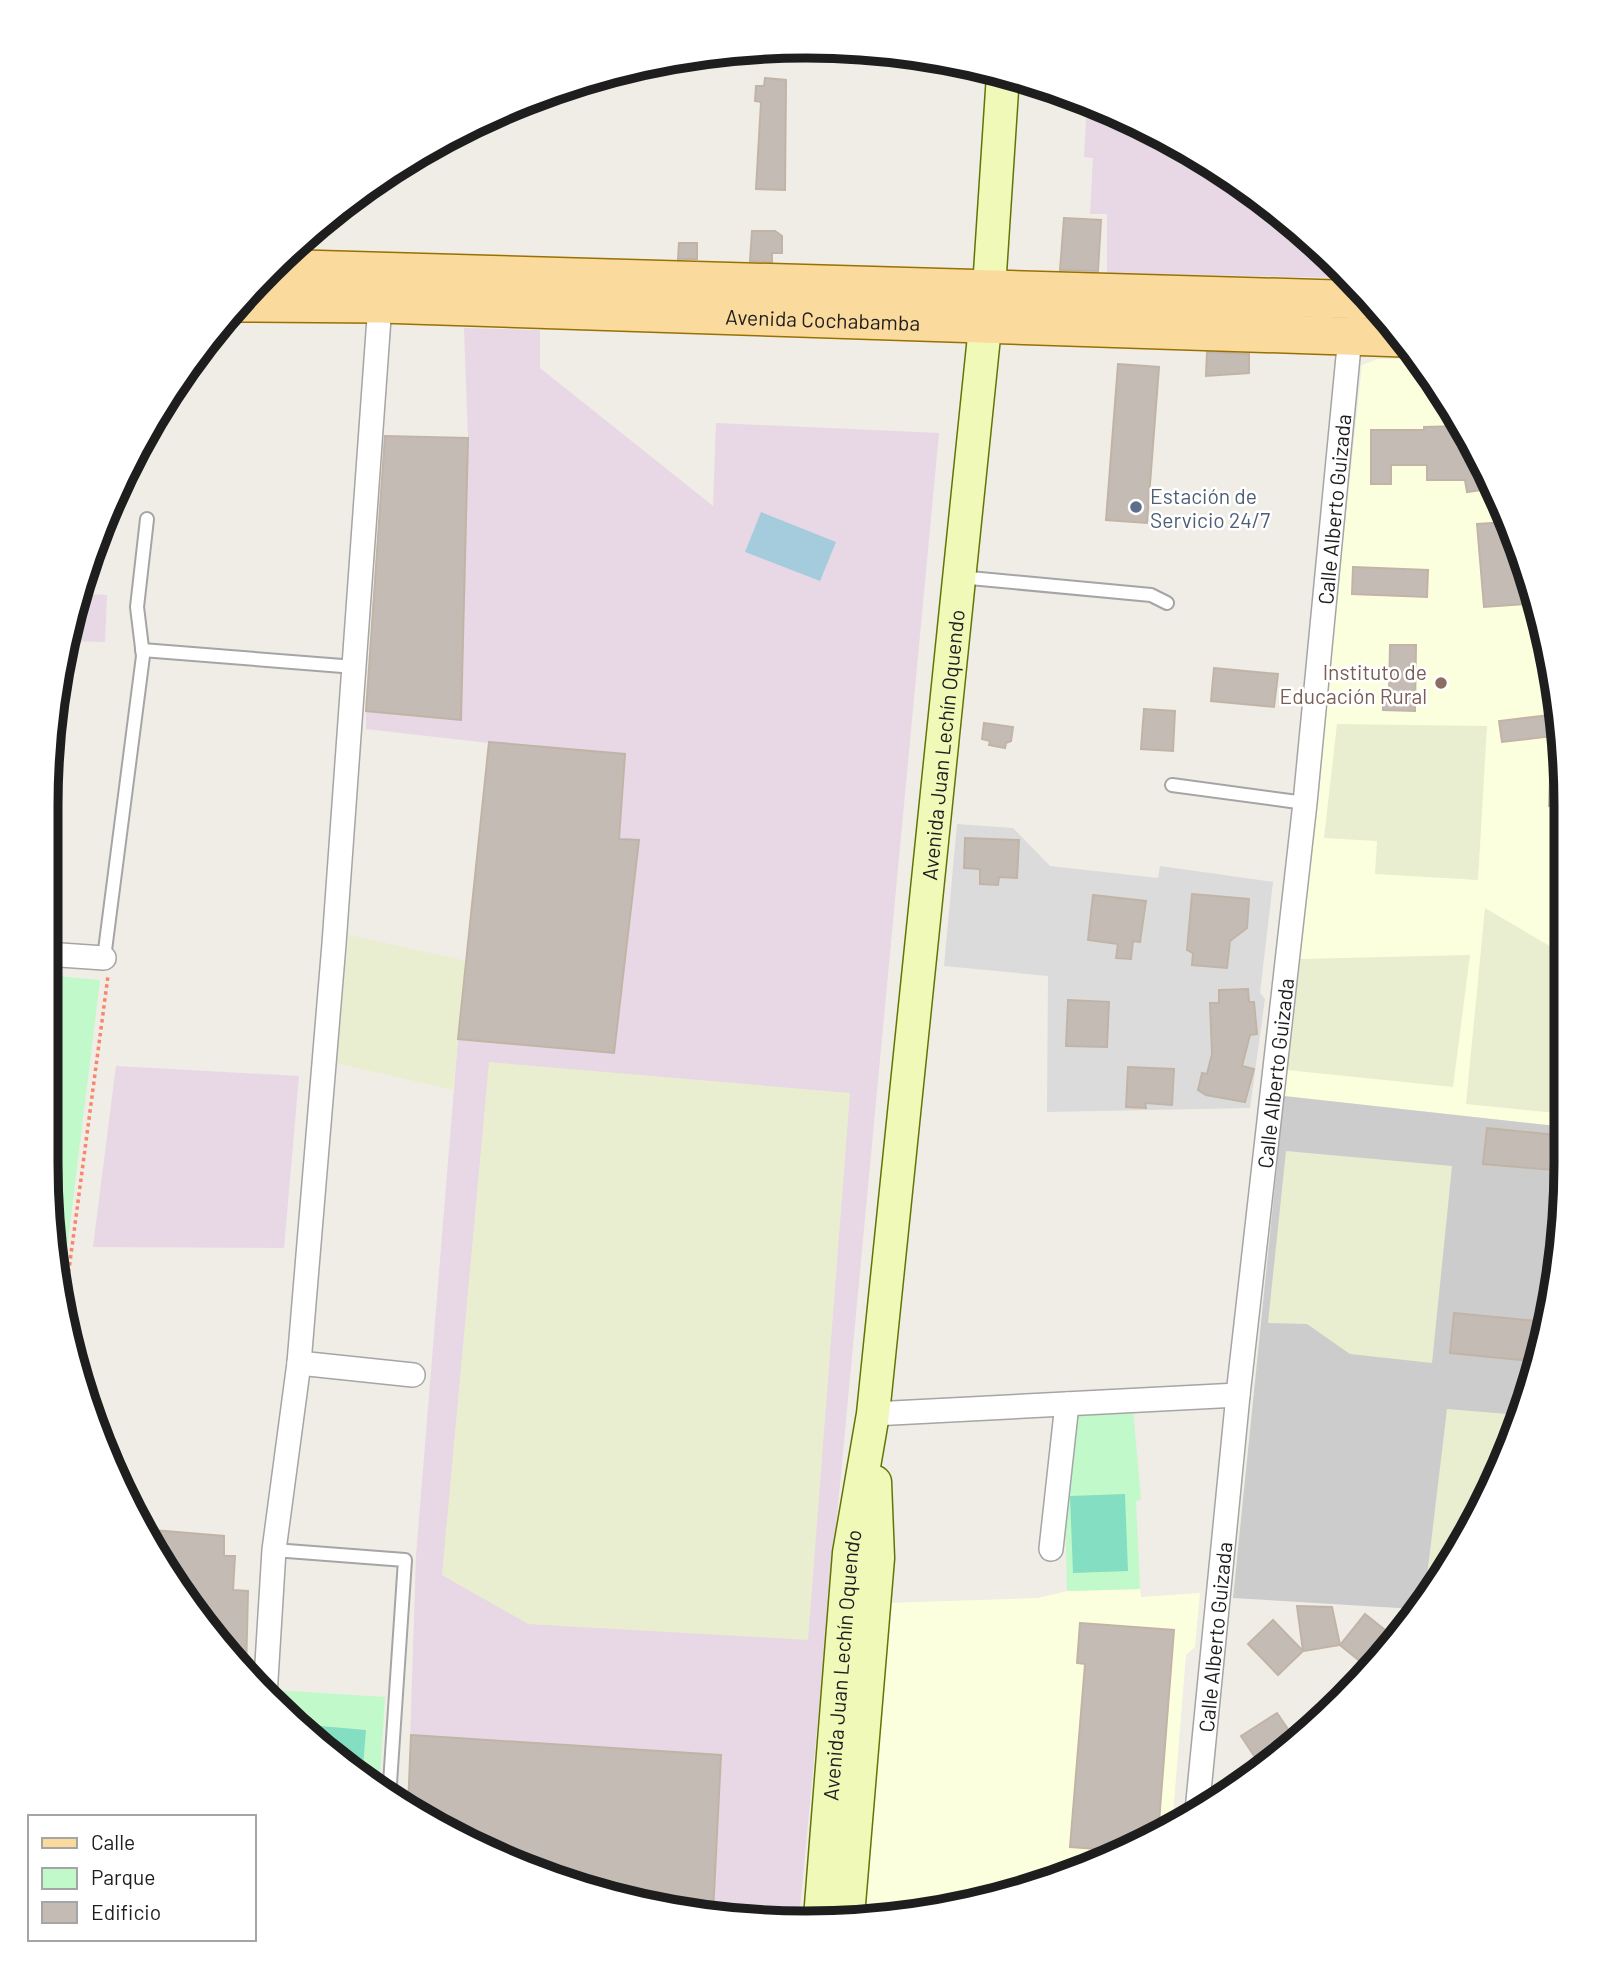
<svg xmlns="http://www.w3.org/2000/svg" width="1612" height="1969" font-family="Barlow,sans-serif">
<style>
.residential{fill:#dcdbdb}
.industrial{fill:#e8d7e4}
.education{fill:#fcffde}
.religious{fill:#ccc}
.farmland{fill:#e9eed0}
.park{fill:#c2f9ca}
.pitch{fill:#83dec2}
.water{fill:#a5ccdd}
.building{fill:#c4bcb4;stroke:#c1b4a7;stroke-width:2}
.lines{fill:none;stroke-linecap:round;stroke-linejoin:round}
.lane-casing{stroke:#a5a5a5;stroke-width:16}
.street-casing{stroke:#a5a5a5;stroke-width:26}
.secondary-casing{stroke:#617506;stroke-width:35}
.primary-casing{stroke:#987101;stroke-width:40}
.path{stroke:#f9856c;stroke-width:3.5;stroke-dasharray:3.5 3.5;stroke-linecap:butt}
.lane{stroke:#fff;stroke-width:12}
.street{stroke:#fff;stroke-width:23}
.secondary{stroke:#f1f9b9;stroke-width:32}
.primary{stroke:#fbda9e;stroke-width:37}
.service-dot{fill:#5c6f8a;stroke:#fff;stroke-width:2.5}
.education-dot{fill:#8d6e63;stroke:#fff;stroke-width:2.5}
.labels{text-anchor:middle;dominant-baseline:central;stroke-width:5;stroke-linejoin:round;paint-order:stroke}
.street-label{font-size:21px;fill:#1e1e1e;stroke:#fff}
.service-label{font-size:21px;fill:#4e5e75;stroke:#fff;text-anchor:start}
.education-label{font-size:21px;fill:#785e54;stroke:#fff;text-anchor:end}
.rim{fill:none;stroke:#1e1e1e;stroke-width:9}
</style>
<rect width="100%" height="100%" fill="#efede5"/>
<path class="residential" d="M957 824 1013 828 1050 866 1158 878 1160 866 1273 882 1260 993 1265 999 1250 1108 1047 1112 1048 976 944 966Z"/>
<g class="industrial">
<path d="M1087 102 1187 148 1308 234 1348 278 1107 273V214H1090L1093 158 1084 157Z"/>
<path d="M464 328 540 330V368L713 506 716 423 939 433 799 1919 756 1922 562 1883 408 1807 416 1556 458 1039 489 743 366 729V711L384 436 468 438Z"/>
<path d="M79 594 107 595 105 642 65 641Z"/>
<path d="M116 1066 299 1076 284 1248 93 1247Z"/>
</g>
<g class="education">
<path d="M1378 359H1419L1488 470 1541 610 1565 757V1127L1284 1096 1362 365Z"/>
<path d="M1140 1589 1141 1597 1200 1593 1195 1647 1186 1655 1172 1827 1142 1845 954 1909 860 1915 885 1603 1038 1598 1067 1591Z"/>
</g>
<path class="religious" d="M1284 1096 1565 1127V1212L1541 1359 1488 1500 1415 1609 1233 1598Z"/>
<g class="farmland">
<path d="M1337 724 1487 726 1478 880 1375 874 1377 841 1324 838Z"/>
<path d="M1485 908 1565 955V1114L1466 1104Z"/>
<path d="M349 935 466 961 453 1090 336 1063Z"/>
<path d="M1470 955 1453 1087 1287 1070 1300 959Z"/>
<path d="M489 1062 850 1093 808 1640 528 1624 442 1575Z"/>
<path d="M1286 1151 1452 1166 1432 1363 1350 1354 1307 1324 1268 1323Z"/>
<path d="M1447 1409 1520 1415 1488 1500 1425 1593Z"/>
</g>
<g class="park">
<path d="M46 975 100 980 62 1290 46 1163Z"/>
<path d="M1133 1408 1141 1500 1136 1501 1140 1589 1067 1591 1065 1496 1071 1423 1081 1412Z"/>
<path d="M275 1690 385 1697 379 1792 274 1705Z"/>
</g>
<g class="pitch">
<path d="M1125 1494 1128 1571 1073 1573 1070 1496Z"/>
<path d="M297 1724 366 1730 362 1778Z"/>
</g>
<path class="water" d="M761 512 836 542 820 581 745 552Z"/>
<g class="building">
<path d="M765 78 786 80 785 190 756 189 761 102 755 101 756 86H764Z"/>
<path d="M1064 218 1101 220 1098 271 1060 270Z"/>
<path d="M752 231H775L782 236V253H772V262L750 261Z"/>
<path d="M679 243H697V259H678Z"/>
<path d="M1207 352 1249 354V373L1206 376Z"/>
<path d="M1118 364 1159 367 1147 523 1106 520Z"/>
<path d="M1461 426 1488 470 1495 488 1467 492 1465 480H1427V465H1391V484H1371V430H1424V427Z"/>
<path d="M385 436 468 438 461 720 366 711Z"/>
<path d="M1508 522 1538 603 1484 607 1477 524Z"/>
<path d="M1353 567 1428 570 1427 597 1352 594Z"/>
<path d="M1390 645H1416L1415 711 1383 710V691L1389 692Z"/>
<path d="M1214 668 1278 674 1274 707 1211 701Z"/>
<path d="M1144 709 1175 711 1173 751 1141 749Z"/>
<path d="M1558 714 1561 735 1502 742 1499 721Z"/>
<path d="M984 723 1013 727 1011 741 1006 743 1005 748 989 745 990 741 982 739Z"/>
<path d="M489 742 625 754 619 839 639 840 614 1053 458 1039Z"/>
<path d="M1551 748H1563L1565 807 1549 806Z"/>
<path d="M965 838 1019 840 1017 878 999 877 998 885 980 884V869L964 868Z"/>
<path d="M1192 894 1249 899 1247 928 1230 941 1227 968 1192 965 1193 953 1187 950Z"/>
<path d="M1093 895 1146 901 1140 942 1133 941 1131 959 1116 958 1118 944 1088 940Z"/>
<path d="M1248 989 1249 1002H1254L1257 1034 1250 1035 1242 1066 1254 1069 1245 1102 1206 1095 1198 1090 1202 1073 1207 1074 1212 1054 1210 1003H1219V990Z"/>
<path d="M1068 1000 1109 1002 1107 1047 1066 1046Z"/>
<path d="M1128 1067 1174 1069 1172 1105 1145 1103 1146 1108 1126 1107Z"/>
<path d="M1487 1128 1565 1136V1171L1483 1164Z"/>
<path d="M1454 1313 1547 1322 1540 1362 1450 1353Z"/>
<path d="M141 1529 224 1536V1556H235L233 1590 248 1591 246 1672 147 1543Z"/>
<path d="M1297 1606 1332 1607 1340 1645 1303 1651Z"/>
<path d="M1365 1614 1395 1638 1371 1670 1340 1645Z"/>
<path d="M1273 1620 1303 1651 1278 1675 1248 1644Z"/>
<path d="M1080 1623 1174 1630 1158 1835 1142 1845 1097 1861 1098 1849 1070 1847 1085 1664 1077 1663Z"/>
<path d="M1277 1713 1296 1741 1261 1766 1241 1736Z"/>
<path d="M411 1735 721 1755 713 1913 562 1883 408 1807Z"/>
</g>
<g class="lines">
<g class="lane-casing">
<g id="lane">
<path d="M959 577 1151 595 1167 603"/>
<path d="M142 650 355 667"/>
<path d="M1172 785 1305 803"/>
<path d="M104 958 143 656 137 607 147 519"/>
<path d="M274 1550 405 1560 389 1798"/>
</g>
</g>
<g class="street-casing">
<g id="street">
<path d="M46 954 104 958"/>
<path d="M299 1363 413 1375"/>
<path d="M873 1414 1238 1395"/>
<path d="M1051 1549 1067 1404"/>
<path d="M265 1696 274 1550 299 1363 334 944 380 304"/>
<path id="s1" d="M1197 1811 1238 1395 1305 803 1350 336"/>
</g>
</g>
<g class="secondary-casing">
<g id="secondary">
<path d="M848 1916 878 1558 875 1482"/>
<path id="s2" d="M820 1918 849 1553 873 1414 989 288 1003 75"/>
</g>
</g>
<g class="primary-casing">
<g id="primary">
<path d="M268 268 1369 300"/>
<path id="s3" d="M240 303 380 304 1404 338"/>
</g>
</g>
<path class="path" d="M64 1307 108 976"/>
<use href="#lane" class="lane"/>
<use href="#street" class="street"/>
<use href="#secondary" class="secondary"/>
<use href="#primary" class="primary"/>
</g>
<circle class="service-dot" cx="1136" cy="507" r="7"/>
<circle class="education-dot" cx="1441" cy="683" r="7"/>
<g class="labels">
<g class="street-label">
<text stroke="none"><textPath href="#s3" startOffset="583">Avenida Cochabamba</textPath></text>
<text stroke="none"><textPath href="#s1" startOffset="1309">Calle Alberto Guizada</textPath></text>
<text stroke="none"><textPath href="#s2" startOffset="1180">Avenida Juan Lechín Oquendo</textPath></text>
<text stroke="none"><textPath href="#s1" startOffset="742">Calle Alberto Guizada</textPath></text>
<text stroke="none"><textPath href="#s1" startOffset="175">Calle Alberto Guizada</textPath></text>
<text stroke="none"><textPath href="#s2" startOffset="254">Avenida Juan Lechín Oquendo</textPath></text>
</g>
<g class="service-label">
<text x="1150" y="495">Estación de<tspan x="1150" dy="24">Servicio 24/7</tspan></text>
</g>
<g class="education-label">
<text x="1427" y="671">Instituto de<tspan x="1427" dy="24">Educación Rural</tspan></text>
</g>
</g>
<path d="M0 0H1612V1969H0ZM806 58H806A748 748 0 0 1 1554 806V1163A748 748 0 0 1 806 1911H806A748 748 0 0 1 58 1163V806A748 748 0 0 1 806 58Z" fill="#fff" fill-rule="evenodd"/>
<path class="rim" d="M806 58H806A748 748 0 0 1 1554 806V1163A748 748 0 0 1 806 1911H806A748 748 0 0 1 58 1163V806A748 748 0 0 1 806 58Z"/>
<rect x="28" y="1815" width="228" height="126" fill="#ffffff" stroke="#a5a5a5" stroke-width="2"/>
<rect x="42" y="1838" width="35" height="10" fill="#fbda9e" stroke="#a5a5a5" stroke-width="2"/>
<text x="91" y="1850" font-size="21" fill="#1e1e1e">Calle</text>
<rect x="42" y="1868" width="35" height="21" fill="#c2f9ca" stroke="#a5a5a5" stroke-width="2"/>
<text x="91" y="1885" font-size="21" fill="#1e1e1e">Parque</text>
<rect x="42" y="1902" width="35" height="21" fill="#c4bcb4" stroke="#a5a5a5" stroke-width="2"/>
<text x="91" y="1920" font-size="21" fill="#1e1e1e">Edificio</text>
</svg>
